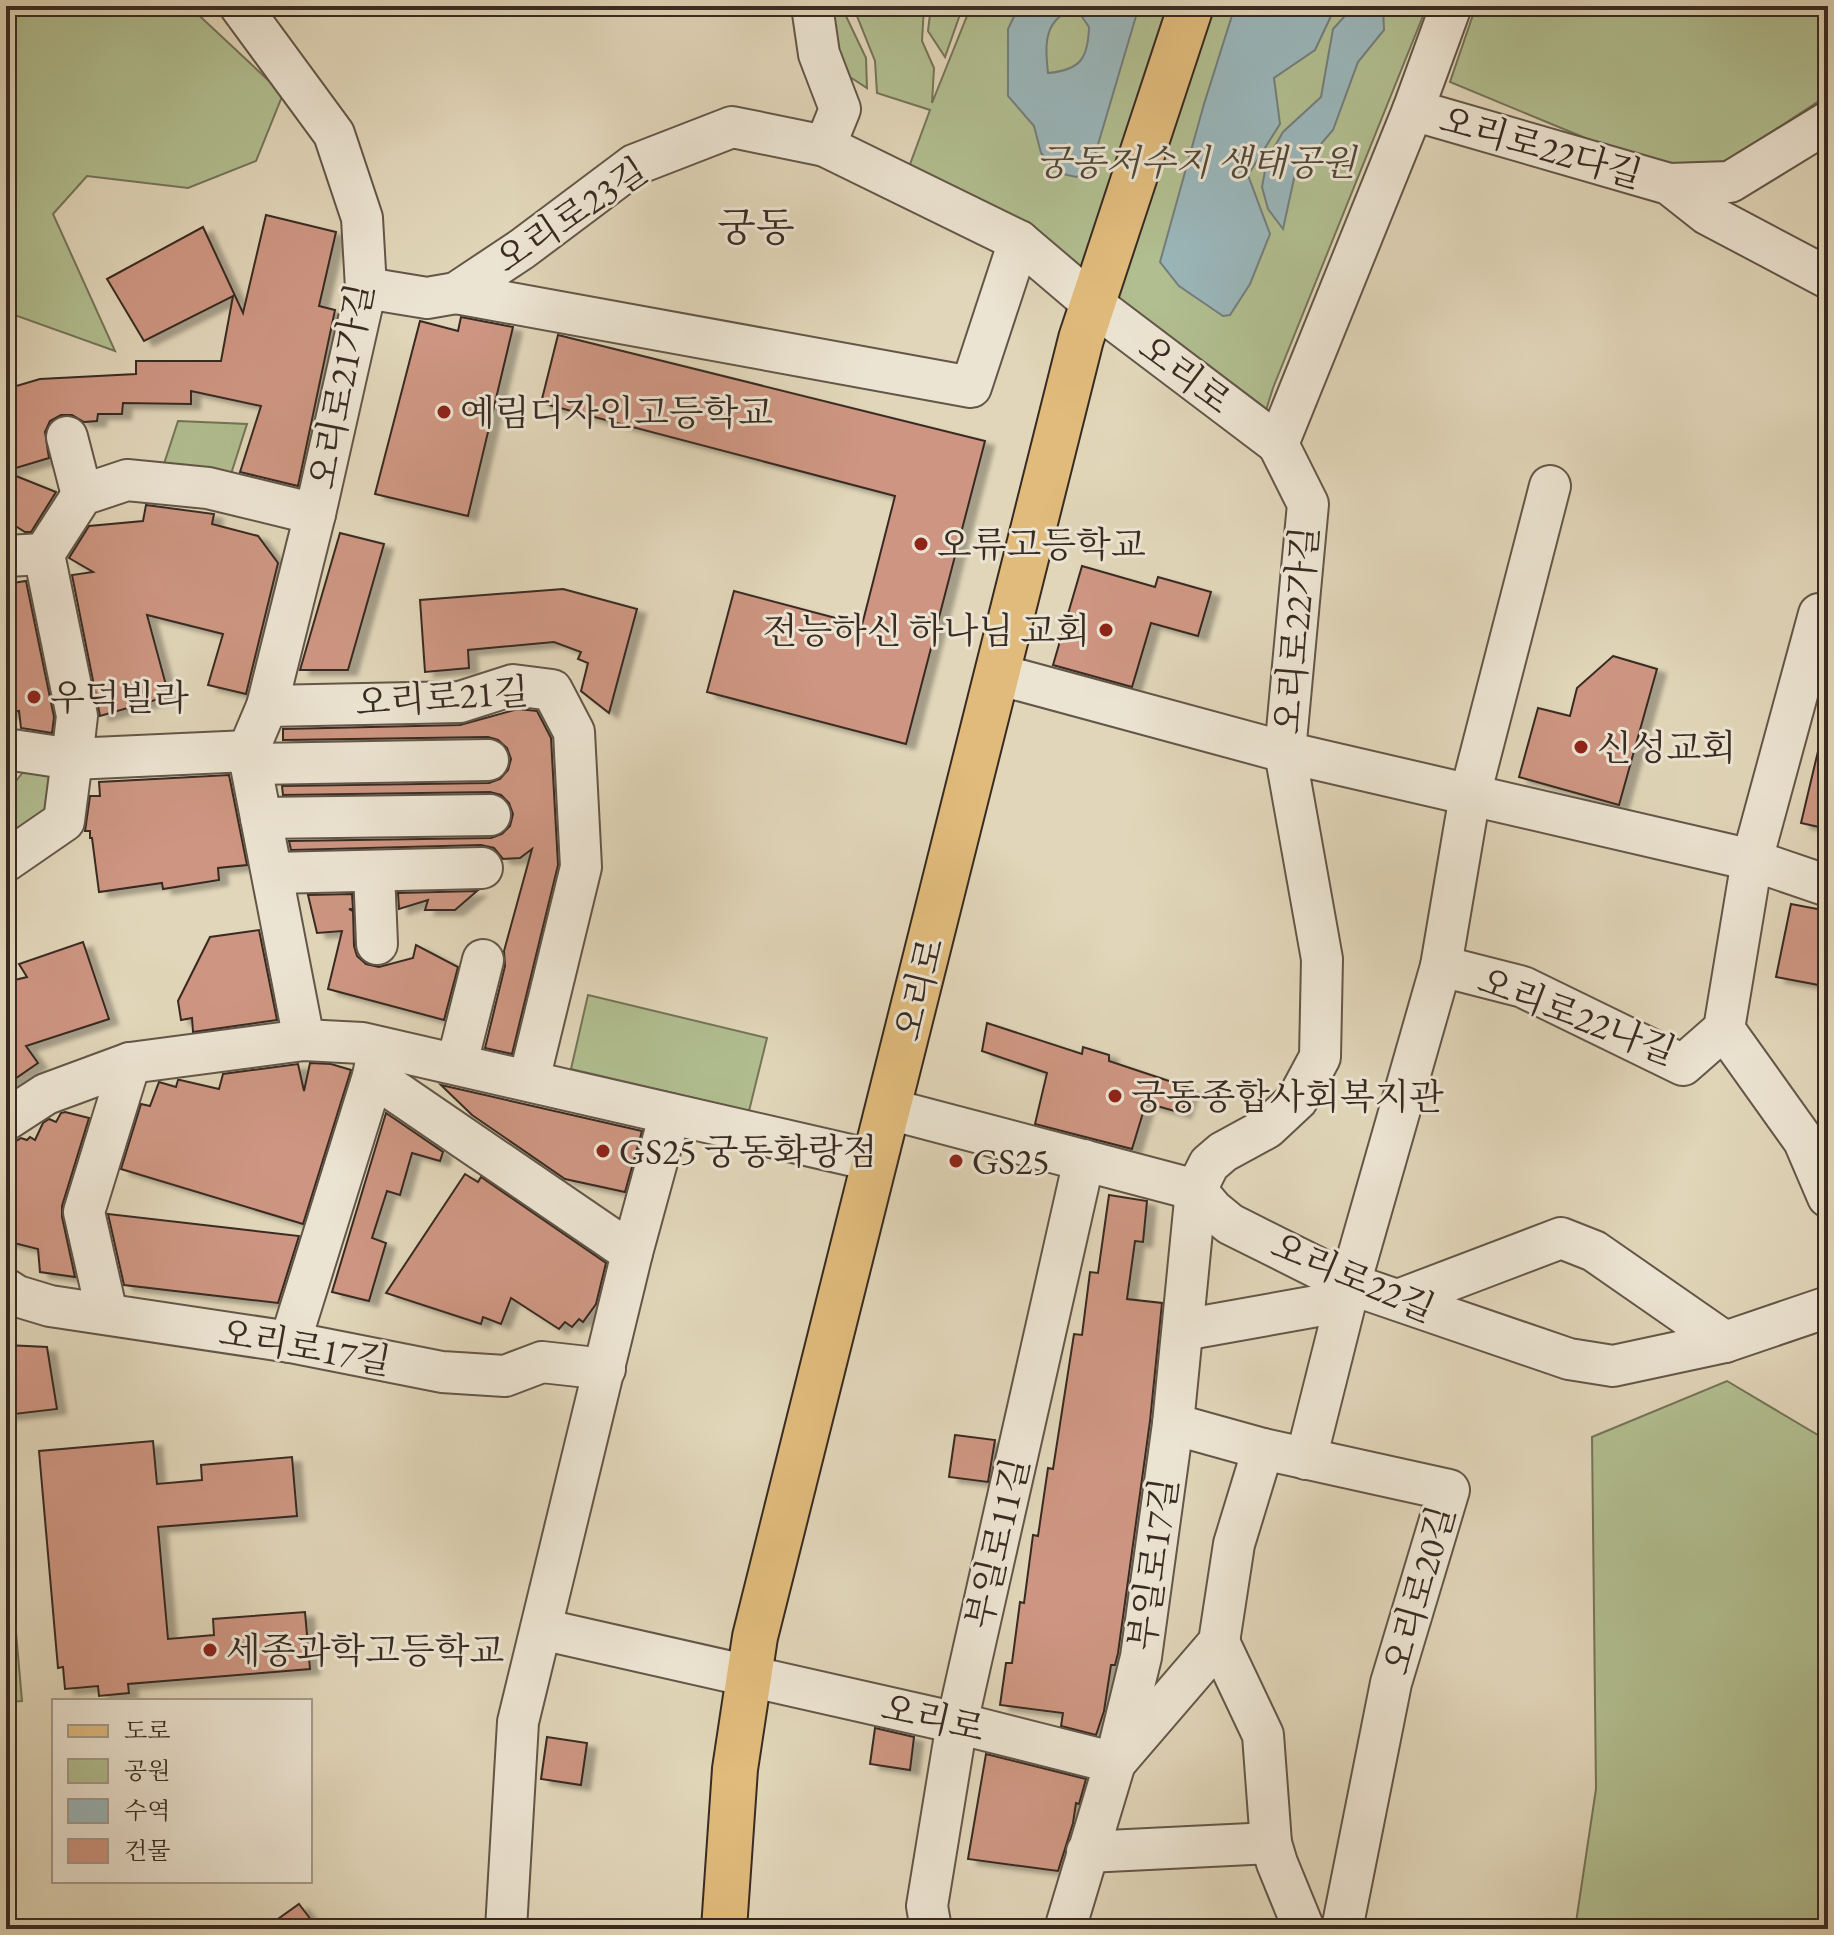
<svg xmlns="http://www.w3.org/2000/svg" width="1834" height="1935" font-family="'EB Garamond','Noto Serif KR',serif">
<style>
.green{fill:#b1be90;stroke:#757459;stroke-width:2}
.water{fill:#9ab6ba;stroke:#737e7d;stroke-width:2;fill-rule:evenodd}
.building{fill:#ce9682;stroke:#392b22;stroke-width:2;filter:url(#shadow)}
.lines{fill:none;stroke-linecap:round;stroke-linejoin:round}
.minor-casing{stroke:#635648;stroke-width:44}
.major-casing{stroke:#392b22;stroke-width:48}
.minor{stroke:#ece4d2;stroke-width:40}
.major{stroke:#e0bb7c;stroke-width:44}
.poi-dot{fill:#8f2418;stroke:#ece4d2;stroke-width:3}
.labels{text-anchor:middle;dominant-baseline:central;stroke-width:6;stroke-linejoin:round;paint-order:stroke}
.street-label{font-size:36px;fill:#392b22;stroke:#ece4d2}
.park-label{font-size:36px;font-style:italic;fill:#514838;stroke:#ece4d2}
.poi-label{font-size:36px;fill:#392b22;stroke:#ece4d2;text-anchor:start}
.quarter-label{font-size:40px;fill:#392b22;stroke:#ece4d2}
</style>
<defs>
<filter id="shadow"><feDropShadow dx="9" dy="5" stdDeviation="2" flood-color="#0004"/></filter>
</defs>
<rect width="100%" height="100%" fill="#e1d6b9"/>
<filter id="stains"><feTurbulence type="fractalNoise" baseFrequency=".0025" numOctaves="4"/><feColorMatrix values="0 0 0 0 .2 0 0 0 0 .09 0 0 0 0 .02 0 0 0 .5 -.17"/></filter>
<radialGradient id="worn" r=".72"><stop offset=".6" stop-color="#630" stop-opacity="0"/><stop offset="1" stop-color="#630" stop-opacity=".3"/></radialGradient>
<g class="green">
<path d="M6 6H189L283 94 256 161 188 188 87 176 53 214 115 351 12 314 6 318Z"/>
<path d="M824 6H845V14L866 58 867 88 833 66Z"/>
<path d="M857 6H924L922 41 934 68 932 103 971 6H1427L1273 388 1263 420 1134 310 1018 224 905 178 930 110 877 93 875 61 857 16Z"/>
<path d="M931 6H963L945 57 928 31Z"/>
<path d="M1476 6H1828V95L1694 183 1450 82Z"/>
<path d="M178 421 247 424 231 474 161 473Z"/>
<path d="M27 767 66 769 58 810 6 854V794Z"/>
<path d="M588 995 767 1038 749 1111 571 1069Z"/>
<path d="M1727 1381 1828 1441V1929H1575L1596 1789 1592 1437Z"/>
<path d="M6 1517 22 1701 6 1702Z"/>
</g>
<g class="water">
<path d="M1019 6H1139L1091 168 1076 177 1059 173 1041 153 1034 126 1008 96V29ZM1076 8 1089 27C1088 58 1081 70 1048 73 1045 44 1043 19 1076 8Z"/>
<path d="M1235 6H1342L1332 14 1315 50 1274 78 1280 124 1248 175 1270 234 1250 284 1230 315 1223 316 1179 286 1160 262 1204 104Z"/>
<path d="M1354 6H1383L1384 30 1358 62 1333 130 1295 174 1283 229 1268 209 1262 187 1267 160 1283 132 1321 97 1333 29Z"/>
</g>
<g class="building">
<path d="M266 215 336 232 319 306 335 310 298 486 240 472 261 406 191 391V404L123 403 122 414H98L97 421 84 422 72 415H61L50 421 45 432 49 458 6 471V389L40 379 136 374V361H221L233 296 144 341 107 279 203 227 243 313Z"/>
<path d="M461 317 513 327 468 516 375 494 420 321 458 331Z"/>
<path d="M558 335 985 441 906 744 707 692 734 591 862 625 895 496 541 403Z"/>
<path d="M6 472 56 492 31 532H25L6 520Z"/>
<path d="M146 505 214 514 212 524 258 536 278 563 246 694 208 685 223 634 147 615 169 696 100 716 72 575 93 572 69 558 89 526 143 521Z"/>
<path d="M340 533 384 544 348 670H300Z"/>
<path d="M1082 566 1155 587 1158 577 1211 592 1198 636 1151 623 1132 687 1053 665Z"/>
<path d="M26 581 54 717 52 733 21 728 19 711 6 713V584Z"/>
<path d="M563 589 637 609 609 713 581 691 588 663 578 659 581 652 554 642 468 650 469 668 425 672 420 600Z"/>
<path d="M1613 656 1657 669 1619 805 1519 777 1538 708 1570 716 1577 688Z"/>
<path d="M518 709 537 711 551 738 558 865 512 1054 485 1048 505 966 504 951 532 849 520 858 503 859 494 848 481 845 291 850 289 841 491 838 502 834 510 826 513 814 509 803 501 795 490 792 283 795 282 786 489 783 500 779 508 770 511 759 507 748 498 740 488 737 283 740V729L460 725Z"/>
<path d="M1819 747 1828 748V829L1801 823Z"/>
<path d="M229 775 247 865 218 868 219 880 163 889 162 883 99 892 92 838H90V831H85L90 796H100L99 782Z"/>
<path d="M477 891 455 910H425L428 900 399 909 398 893Z"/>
<path d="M352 894 353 909H349L353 911 354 946 357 956 366 964 379 967 413 958 416 945 458 967 444 1020 328 989 342 931 317 933 308 895Z"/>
<path d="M1791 904 1828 911V965L1824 986 1776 977Z"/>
<path d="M259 930 277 1020 193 1032 192 1018 181 1020 178 1001 210 937Z"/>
<path d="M83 942 109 1019 26 1046 38 1063 6 1085V982L27 977 19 964Z"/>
<path d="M987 1023 1082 1054 1083 1047 1109 1055V1061L1190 1088 1182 1113 1146 1103 1132 1149 1035 1124 1047 1073 982 1051Z"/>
<path d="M310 1063 331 1064 351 1070 303 1224 121 1169 141 1104 150 1106 159 1082 176 1087 178 1080H180L219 1089 223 1074 298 1064 304 1091Z"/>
<path d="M441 1085 642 1131 625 1192 565 1179 472 1115Z"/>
<path d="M65 1112 89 1118 62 1206V1217L75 1277 40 1272 38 1249 6 1241V1143H13L21 1138 27 1140 30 1137 35 1140 43 1123 49 1119 56 1122 61 1113Z"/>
<path d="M386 1113 443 1152 440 1161 412 1153 400 1195 387 1191 372 1238 386 1243 369 1301 332 1292Z"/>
<path d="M465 1174 478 1182 481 1177 606 1263 596 1304 583 1322 579 1319 572 1327 565 1322 559 1329 511 1298 501 1324 483 1317 481 1324 386 1293Z"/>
<path d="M1109 1195 1147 1201 1143 1242 1135 1241 1127 1299 1162 1303 1150 1421 1118 1653 1115 1665H1111L1104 1711 1096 1735 1061 1726 1063 1713 1000 1705 1006 1663H1012L1020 1602 1024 1603 1033 1535 1038 1536 1048 1468 1053 1469 1074 1334 1082 1335 1090 1272 1098 1273Z"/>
<path d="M108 1214 299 1236 278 1303 124 1285Z"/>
<path d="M6 1345 47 1347 57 1409 6 1415Z"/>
<path d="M955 1435 995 1440 988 1482 949 1477Z"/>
<path d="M153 1441 157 1484 202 1480 201 1465 292 1457 297 1516 158 1527 168 1639 214 1635 213 1619 305 1612 310 1669 128 1684 129 1693 99 1696 98 1686 65 1689 63 1667 58 1668 39 1451Z"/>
<path d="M875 1728 914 1737 910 1770 870 1764Z"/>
<path d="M547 1737 587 1743 581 1785 541 1779Z"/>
<path d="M986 1754 1086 1779 1079 1804 1076 1803 1073 1823 1058 1871 968 1859Z"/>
<path d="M299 1904 318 1929H264Z"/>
</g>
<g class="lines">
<g class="minor-casing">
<g id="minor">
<path d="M240 6 334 134 362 218 366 288 315 514 267 706 248 751 304 1040"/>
<path d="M812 6 819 54 840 109 825 146"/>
<path d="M1413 110 1669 184 1707 214 1828 278"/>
<path d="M1669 184 1730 182 1828 122"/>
<path d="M366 288 427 298 456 293 522 249 634 165 732 127 825 146 1019 241 1093 304 1278 444"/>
<path d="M456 293 971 387 1019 241"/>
<path d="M67 437 82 495"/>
<path d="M6 556 44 554"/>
<path d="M997 674 1285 752 1752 860 1828 886"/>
<path d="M267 706 460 702 513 685 552 690 574 732 581 867 529 1080"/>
<path d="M6 749 72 759 64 821 6 861"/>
<path d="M248 751 72 759 77 716 44 554 82 495 127 480 208 488 315 514"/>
<path d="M251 764 488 760"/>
<path d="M261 818 490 815"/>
<path d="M374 871 377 944"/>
<path d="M273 873 482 868"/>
<path d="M1441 966 1523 987 1683 1065 1724 1029 1752 860 1819 614 1828 616"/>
<path d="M1724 1029 1804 1141 1828 1197"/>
<path d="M457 1063 483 960"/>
<path d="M373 1076 632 1253"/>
<path d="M889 1109 1196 1190 1213 1210 1230 1224 1350 1284 1569 1359 1613 1366 1725 1342 1828 1307"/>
<path d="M6 1120 46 1094 130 1063 304 1040 362 1043 876 1161"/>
<path d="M6 1289 17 1296 50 1306 290 1342 442 1372 505 1376 542 1362 605 1369"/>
<path d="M1398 1300 1561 1238 1594 1251 1725 1342"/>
<path d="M107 1314 84 1212 130 1063"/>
<path d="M1183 1330 1345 1301"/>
<path d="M290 1342 373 1076 378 1051"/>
<path d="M1173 1424 1263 1449"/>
<path d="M1306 1459 1350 1284 1441 966 1470 795 1550 486"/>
<path d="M541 1629 957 1723 1115 1763 1219 1642 1234 1544 1263 1449 1449 1490 1391 1683 1342 1929"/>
<path d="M1219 1642 1263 1735 1271 1843 1277 1863 1304 1929"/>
<path d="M1087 1852 1271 1843"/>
<path d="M506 1929 518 1722 632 1253 670 1114"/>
<path d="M931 1929 927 1906 957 1723 1084 1160"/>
<path d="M1065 1929 1115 1763 1141 1657 1173 1424 1196 1190 1209 1164 1223 1152 1267 1128 1297 1100 1320 1057 1322 959 1285 752 1308 504 1278 444 1413 110 1451 6"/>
</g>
</g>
<g class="major-casing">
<path id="major" d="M724 1929 735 1769 755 1637 1081 339 1191 6"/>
</g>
<use href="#minor" class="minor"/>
<use href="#major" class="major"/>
</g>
<g class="poi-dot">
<circle cx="444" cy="412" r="8"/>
<circle cx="921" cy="544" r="8"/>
<circle cx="1106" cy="630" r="8"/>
<circle cx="34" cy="697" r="8"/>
<circle cx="1581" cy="747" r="8"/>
<circle cx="1115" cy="1096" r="8"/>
<circle cx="603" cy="1151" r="8"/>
<circle cx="956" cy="1161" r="8"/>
<circle cx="210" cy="1650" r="8"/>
</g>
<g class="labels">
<g class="street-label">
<text transform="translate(1541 147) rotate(16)">오리로22다길</text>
<text transform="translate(571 215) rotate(-34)">오리로23길</text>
<text transform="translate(1185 374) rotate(37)">오리로</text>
<text transform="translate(341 386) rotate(-79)">오리로21가길</text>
<text transform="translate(1296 630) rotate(-85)">오리로22가길</text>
<text transform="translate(442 697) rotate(-4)">오리로21길</text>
<text transform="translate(919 989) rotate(-76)">오리로</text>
<text transform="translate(1577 1016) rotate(21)">오리로22나길</text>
<text transform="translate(1353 1277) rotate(23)">오리로22길</text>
<text transform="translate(305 1347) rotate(10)">오리로17길</text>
<text transform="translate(997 1543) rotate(-77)">부일로11길</text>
<text transform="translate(1153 1564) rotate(-82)">부일로17길</text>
<text transform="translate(1419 1590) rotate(-74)">오리로20길</text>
<text transform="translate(933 1718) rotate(13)">오리로</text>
</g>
<g class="park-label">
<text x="1196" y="162">궁동저수지 생태공원</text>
</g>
<g class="poi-label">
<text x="460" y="412">예림디자인고등학교</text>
<text x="937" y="544">오류고등학교</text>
<text x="1090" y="630" text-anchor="end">전능하신 하나님 교회</text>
<text x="50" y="697">우덕빌라</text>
<text x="1597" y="747">신성교회</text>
<text x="1131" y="1096">궁동종합사회복지관</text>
<text x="619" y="1151">GS25 궁동화랑점</text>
<text x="972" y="1161">GS25</text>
<text x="226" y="1650">세종과학고등학교</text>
</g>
<g class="quarter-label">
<text x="756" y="227">궁동</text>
</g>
</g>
<rect width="1834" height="1935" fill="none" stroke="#e1d6b9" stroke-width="32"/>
<rect x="8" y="8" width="1818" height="1919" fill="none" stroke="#392b22" stroke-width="4"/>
<rect x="16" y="16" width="1802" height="1903" fill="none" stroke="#392b22" stroke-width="2"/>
<rect x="52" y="1699" width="260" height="184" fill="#ece4d2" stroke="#a49a8c" stroke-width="2"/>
<rect x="68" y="1725" width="40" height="12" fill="#e0bb7c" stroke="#a49a8c" stroke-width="2"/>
<text x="124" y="1739" font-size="24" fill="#392b22">도로</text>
<rect x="68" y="1759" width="40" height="24" fill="#b1be90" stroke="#a49a8c" stroke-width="2"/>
<text x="124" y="1779" font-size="24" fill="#392b22">공원</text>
<rect x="68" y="1799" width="40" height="24" fill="#9ab6ba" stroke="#a49a8c" stroke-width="2"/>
<text x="124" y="1819" font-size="24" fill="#392b22">수역</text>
<rect x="68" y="1839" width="40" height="24" fill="#ce9682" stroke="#a49a8c" stroke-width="2"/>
<text x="124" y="1859" font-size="24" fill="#392b22">건물</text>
<rect width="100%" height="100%" filter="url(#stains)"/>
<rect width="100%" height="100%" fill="url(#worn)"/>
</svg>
